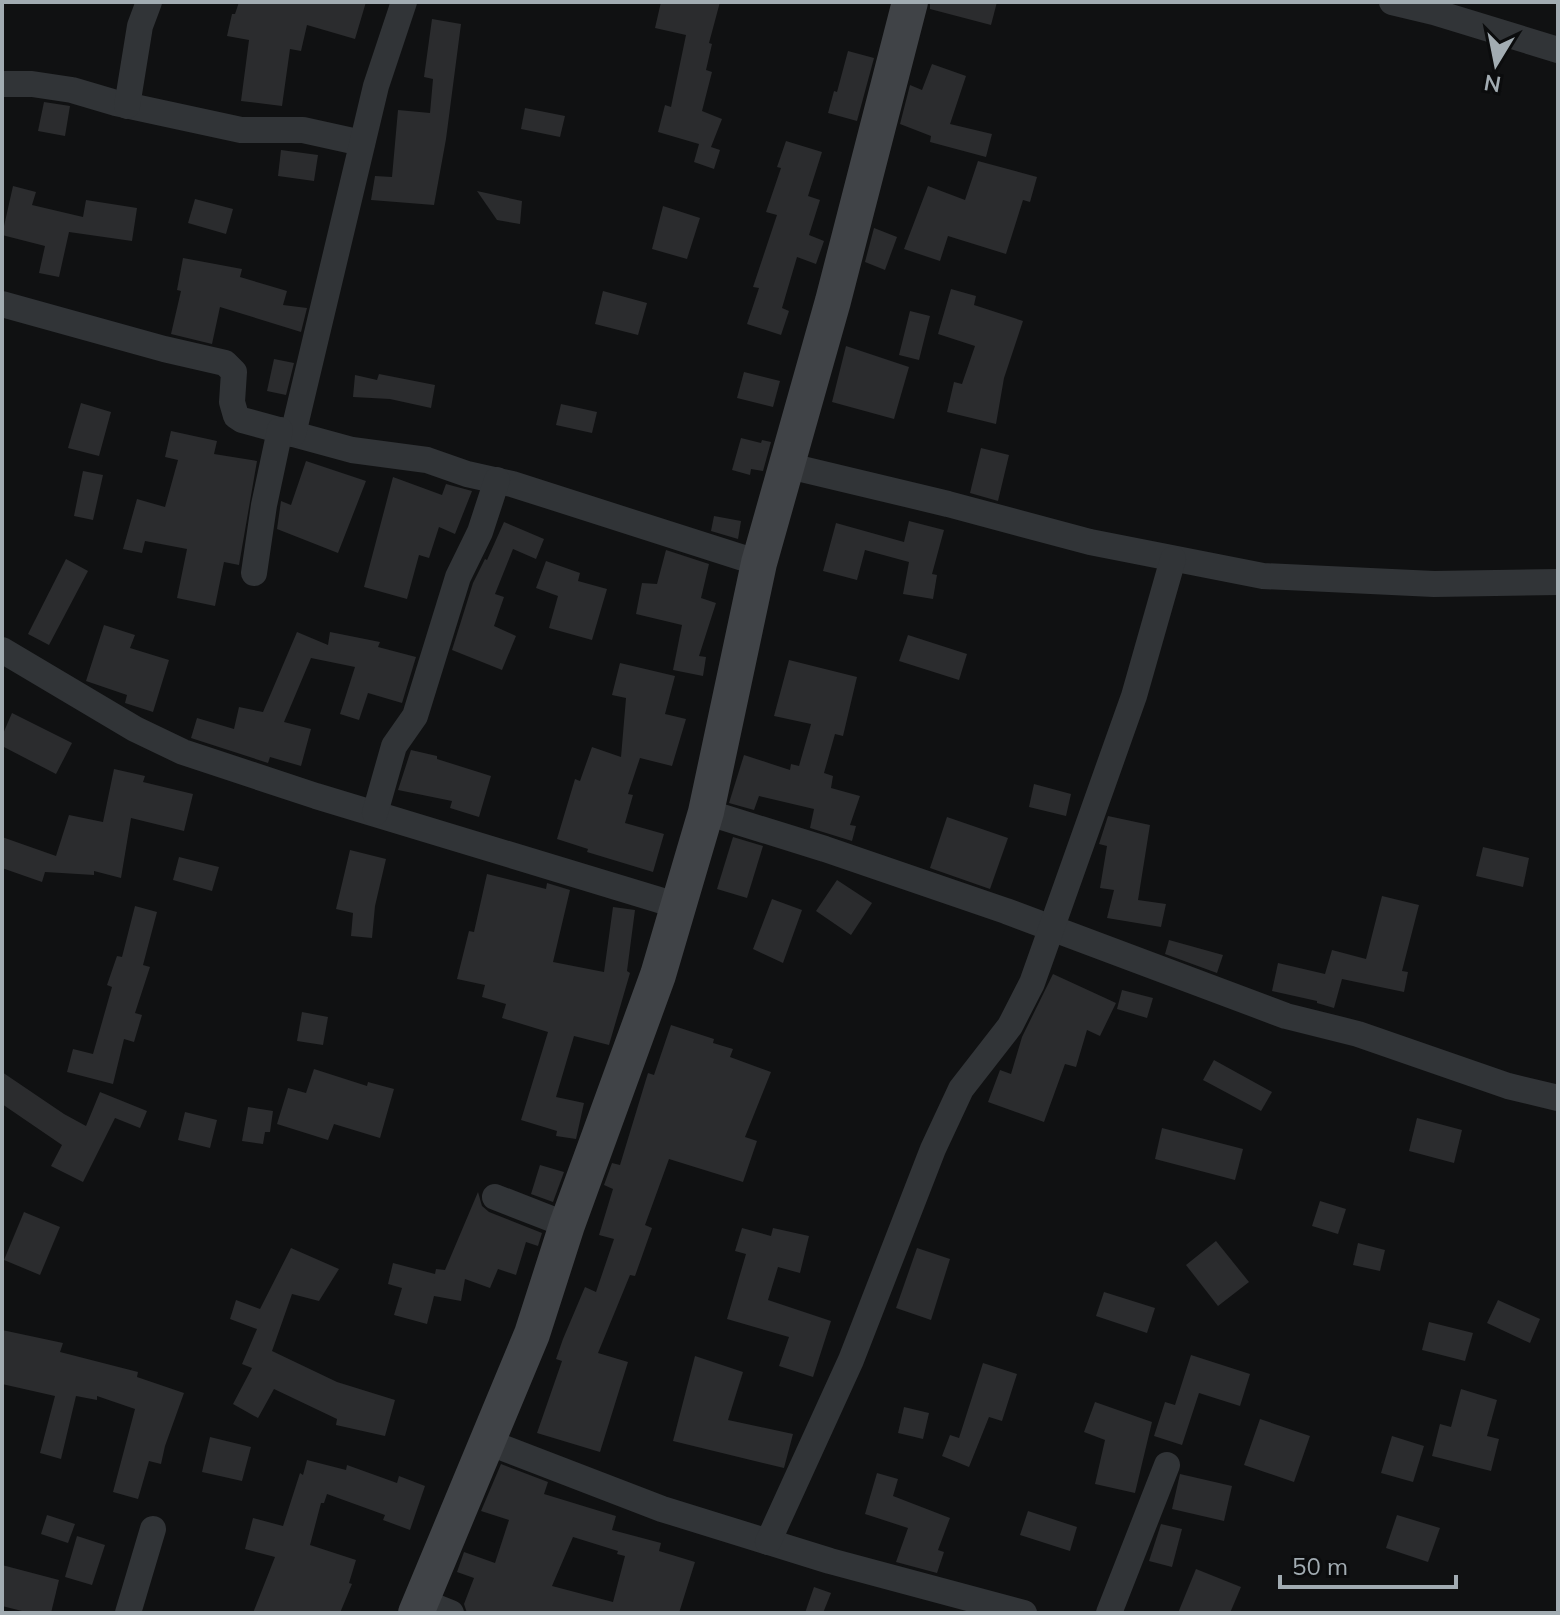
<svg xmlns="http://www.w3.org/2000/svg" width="1560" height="1615" font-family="Mulish,sans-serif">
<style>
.building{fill:#2b2c2e;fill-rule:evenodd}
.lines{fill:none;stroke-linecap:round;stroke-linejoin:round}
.street{stroke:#313437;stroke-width:26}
.secondary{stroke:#404347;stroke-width:36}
</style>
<rect width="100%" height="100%" fill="#101112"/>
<g class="building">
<path d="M239 2H366L355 39 307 25 301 51 290 49 282 106 241 101 249 40 227 36 232 14H235Z"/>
<path d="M661 2H720L709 43 712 44 706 70 712 72 702 111 722 119 711 147 720 150 714 169 694 162 699 144 658 132 665 105 671 107 686 35 655 28Z"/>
<path d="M930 2H997L991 25 930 9Z"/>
<path d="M432 19 461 24 446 139 434 205 371 200 375 176 392 177 398 110 430 113 433 79 424 77Z"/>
<path d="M848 51 874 58 857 121 828 113 834 91 837 92Z"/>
<path d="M932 64 966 76 950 124 992 134 986 157 930 142 931 136 900 124 910 85 922 90Z"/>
<path d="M44 102 70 106 65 136 38 131Z"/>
<path d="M525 108 565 116 560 137 521 129Z"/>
<path d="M786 141 822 152 808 196 820 200 809 235 824 241 816 264 797 257 782 308 789 311 781 335 747 324 759 288 753 287 777 215 766 212 781 168 777 167Z"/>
<path d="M281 150 318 155 314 181 278 176Z"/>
<path d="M978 161 1037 177 1030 202 1023 200 1006 254 948 236 940 261 904 249 928 186 965 200Z"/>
<path d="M13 186 36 192 32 205 83 217 86 200 137 208 132 241 69 232 59 277 39 273 45 246 2 235Z"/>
<path d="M477 191 522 201 520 224 497 220Z"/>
<path d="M195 199 233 209 226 234 188 223Z"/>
<path d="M663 206 700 218 687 259 652 249Z"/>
<path d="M874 228 897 237 885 270 865 262Z"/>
<path d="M183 258 242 269 240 277 287 291 283 305 307 308 301 332 220 307 212 344 171 334 181 291 177 290Z"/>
<path d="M951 289 976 296 974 305 1023 321 1004 378 996 424 947 412 954 382 962 384 975 346 938 334Z"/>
<path d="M603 291 647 303 638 335 595 324Z"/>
<path d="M910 311 930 316 919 360 899 355Z"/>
<path d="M846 346 909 367 894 419 832 402Z"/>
<path d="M274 359 294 363 286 395 267 391Z"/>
<path d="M744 372 780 381 773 407 737 398Z"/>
<path d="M379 374 435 385 431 408 390 399 353 397 355 375 377 380Z"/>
<path d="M81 403 111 412 99 456 68 448Z"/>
<path d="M561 404 597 412 592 433 556 425Z"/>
<path d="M171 431 217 441 214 454 257 461 239 565 224 562 215 606 177 598 187 549 145 541 142 553 123 549 137 499 165 507 178 460 165 457Z"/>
<path d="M741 438 761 443 762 440 771 442 763 471 751 469 750 475 732 470Z"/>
<path d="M981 448 1009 455 998 501 970 493Z"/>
<path d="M306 461 366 481 338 553 277 529 281 501 291 505Z"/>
<path d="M83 471 103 475 93 520 74 516Z"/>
<path d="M393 477 442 495 446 484 472 491 455 534 439 527 429 558 419 555 407 599 364 587Z"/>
<path d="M714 516 741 521 738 539 711 531Z"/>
<path d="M909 521 944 530 932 574 937 575 933 599 903 594 909 562 865 550 857 580 823 571 836 523 904 542Z"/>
<path d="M504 522 544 539 536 559 513 549 495 594 504 597 494 626 516 636 502 670 452 650 473 583 485 559 487 560Z"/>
<path d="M666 550 709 564 701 598 716 603 699 656 706 657 703 676 673 670 682 625 636 614 642 583 657 584Z"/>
<path d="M66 559 88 571 49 645 28 634Z"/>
<path d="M546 561 580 573 578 581 607 589 592 640 549 628 558 596 536 588Z"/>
<path d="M104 625 135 635 130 648 169 660 153 712 125 703 127 695 86 681Z"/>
<path d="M297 632 328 645 330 632 380 642 378 647 416 657 402 703 368 693 359 720 340 714 355 667 311 658 284 722 311 729 301 766 270 757 268 763 191 738 197 718 234 729 239 707 263 712Z"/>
<path d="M908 635 967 654 959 680 899 661Z"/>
<path d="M789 660 857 677 843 736 835 734 824 773 833 776 831 788 860 796 850 825 856 826 852 841 810 828 814 809 759 796 754 810 729 803 744 755 790 770 791 764 799 766 811 724 774 716Z"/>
<path d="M620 663 675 676 665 714 686 719 672 766 640 758 628 794 633 795 625 823 664 834 653 872 587 852 588 849 557 839 575 779 580 781 592 747 621 757 626 698 612 695Z"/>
<path d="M12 713 72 743 56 774 2 746V736Z"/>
<path d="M411 750 437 756V759L491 776 479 817 450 808 452 801 398 790Z"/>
<path d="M114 769 145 776 143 782 193 794 184 831 131 818 121 878 94 871V875L45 872 42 882 2 868V837L56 856 69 815 103 822Z"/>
<path d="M1034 784 1071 794 1066 816 1029 807Z"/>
<path d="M1108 816 1150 825 1138 900 1166 904 1161 927 1107 918 1114 890 1100 888 1107 846 1099 844Z"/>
<path d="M947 817 1008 838 990 889 930 868Z"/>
<path d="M733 837 763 846 747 898 717 889Z"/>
<path d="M1483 847 1529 858 1523 887 1476 876Z"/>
<path d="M350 850 386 859 375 906 372 938 351 936 353 913 336 909Z"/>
<path d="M179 857 219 867 212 891 173 880Z"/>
<path d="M487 874 546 889 547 883 570 890 553 962 604 972 613 907 635 910 627 971 630 973 609 1045 574 1036 556 1097 584 1103 576 1139 556 1136 557 1131 521 1120 548 1032 502 1018 506 1004 482 997 485 985 457 979 469 931 474 932Z"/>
<path d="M837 880 872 903 851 935 816 911Z"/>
<path d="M1382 896 1419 905 1402 971 1408 972 1404 992 1342 979 1334 1008 1317 1003V1001L1272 991 1278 963 1325 974 1332 950 1366 959Z"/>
<path d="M772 899 802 910 783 963 753 949Z"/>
<path d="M135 906 157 912 143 965 150 967 135 1013 142 1015 134 1042 124 1039 113 1084 67 1072 73 1049 93 1054 112 987 107 985 117 956 122 957Z"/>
<path d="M1169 940 1223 955 1217 973 1165 954Z"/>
<path d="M1053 974 1116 1003 1100 1036 1087 1030 1076 1067 1065 1064 1044 1122 988 1102 1000 1070 1011 1074 1022 1037Z"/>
<path d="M1122 990 1153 998 1147 1018 1117 1009Z"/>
<path d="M302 1012 328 1017 323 1045 297 1041Z"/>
<path d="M671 1025 714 1039 713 1043 733 1049 730 1057 771 1072 745 1137 757 1141 743 1182 669 1159 645 1225 652 1228 635 1276 630 1275 598 1353 628 1362 600 1452 537 1433 562 1361 556 1359 563 1339 585 1287 596 1292 614 1239 599 1235 613 1189 604 1185 612 1163 620 1165 648 1073 654 1075Z"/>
<path d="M1214 1060 1272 1092 1261 1111 1203 1080Z"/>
<path d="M314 1069 367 1086 368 1082 394 1089 380 1138 334 1124 328 1140 277 1124 288 1088 306 1093Z"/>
<path d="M2 1072 64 1114 86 1126 100 1092 147 1111 140 1128 115 1118 83 1182 51 1166 62 1145 2 1104Z"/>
<path d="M248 1107 273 1111 270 1132H265L263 1144 242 1141Z"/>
<path d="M185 1112 217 1120 210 1148 178 1140Z"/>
<path d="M1417 1118 1462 1130 1454 1163 1409 1151Z"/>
<path d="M1162 1128 1243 1149 1235 1180 1155 1159Z"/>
<path d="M540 1165 564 1172 553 1202 531 1194Z"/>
<path d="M478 1192 482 1206 489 1212 542 1233 538 1246 526 1242 516 1275 498 1269 490 1288 465 1279 461 1301 434 1296 427 1324 394 1315 402 1288 388 1284 393 1263 435 1274 436 1269 445 1270Z"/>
<path d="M1320 1201 1346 1209 1338 1234 1312 1226Z"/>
<path d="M24 1212 60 1227 40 1275 4 1260Z"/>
<path d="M742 1228 771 1236 773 1228 809 1236 800 1273 778 1267 768 1300 831 1321 813 1377 779 1366 789 1337 727 1319 746 1254 735 1251Z"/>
<path d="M1216 1241 1249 1282 1218 1306 1186 1265Z"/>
<path d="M1358 1243 1385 1250 1380 1271 1353 1265Z"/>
<path d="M291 1248 339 1269 319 1301 292 1294 272 1351 337 1382 395 1400 385 1436 336 1425 337 1419 274 1389 258 1418 233 1404 252 1368 242 1364 257 1329 230 1319 236 1300 260 1309Z"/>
<path d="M917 1248 950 1259 931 1320 896 1308Z"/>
<path d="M1104 1292 1155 1308 1147 1333 1096 1316Z"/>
<path d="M1498 1300 1540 1319 1530 1343 1487 1323Z"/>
<path d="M1429 1322 1473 1333 1465 1361 1422 1350Z"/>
<path d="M2 1330 63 1343 60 1352 138 1372 137 1377 184 1393 165 1446 161 1464 149 1461 138 1499 113 1492 135 1409 97 1396V1400L76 1396 61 1459 40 1453 55 1396 2 1384Z"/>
<path d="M1191 1355 1250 1374 1240 1406 1199 1393 1182 1445 1154 1436 1165 1402 1175 1405Z"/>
<path d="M695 1356 743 1372 728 1420 793 1434 784 1468 673 1441Z"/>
<path d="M983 1363 1017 1374 1002 1421 989 1417 969 1467 942 1456 950 1435 959 1438Z"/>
<path d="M1461 1389 1497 1400 1487 1436 1499 1439 1491 1471 1432 1456 1440 1424 1451 1427Z"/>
<path d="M1095 1402 1152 1422 1135 1493 1095 1484 1105 1440 1084 1432Z"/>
<path d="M904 1407 929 1413 923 1439 898 1433Z"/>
<path d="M1260 1419 1310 1436 1294 1482 1244 1465Z"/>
<path d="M1392 1436 1424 1446 1413 1482 1381 1473Z"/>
<path d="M210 1437 251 1447 242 1481 202 1472Z"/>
<path d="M307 1460 346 1470 347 1465 397 1483 399 1476 425 1486 410 1530 383 1520 385 1515 327 1494 324 1503H321L310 1545 356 1560 349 1583 352 1584 340 1613H253L275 1557 245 1549 253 1518 283 1526 300 1473 303 1475Z"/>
<path d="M501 1464 548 1482 544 1494 616 1516 612 1530 661 1543 659 1551 695 1562 679 1613H467L464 1604 474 1578 457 1572 464 1552 495 1563 509 1520 481 1511ZM573 1537 618 1551 617 1554 625 1556 613 1602 552 1586Z"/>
<path d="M877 1473 898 1479 893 1496 950 1518 938 1550 944 1552 937 1573 896 1562 908 1528 865 1514Z"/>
<path d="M1180 1474 1232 1486 1224 1521 1172 1509Z"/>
<path d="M1028 1511 1077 1527 1070 1551 1020 1535Z"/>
<path d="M47 1515 75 1524 68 1543 41 1534Z"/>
<path d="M1397 1515 1440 1528 1428 1562 1386 1548Z"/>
<path d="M1161 1524 1182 1529 1172 1567 1149 1561Z"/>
<path d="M77 1536 105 1545 92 1585 65 1577Z"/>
<path d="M2 1565 59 1580 51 1613H30L2 1606Z"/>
<path d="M1196 1569 1241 1587 1230 1613H1178Z"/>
<path d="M814 1587 831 1593 823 1613H805Z"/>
</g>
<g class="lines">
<g class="street">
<path d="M1392 2 1434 12 1558 50"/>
<path d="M2 84H32L72 90 116 103 241 130H303L362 143"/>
<path d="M127 106 140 26 149 2"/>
<path d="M2 304 164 349 225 363 234 372 232 402 236 416 242 420 352 450 427 460 467 474 512 484 759 563"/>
<path d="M293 434 376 86 404 2"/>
<path d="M785 465 948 504 1090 542 1263 576 1434 584 1558 582"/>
<path d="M254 573 264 505 280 430"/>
<path d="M2 650 135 729 183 752 316 796 679 906"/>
<path d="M706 812 825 849 1006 911 1286 1016 1358 1034 1508 1086 1558 1098"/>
<path d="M375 813 394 746 415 716 458 577 480 532 497 480"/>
<path d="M495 1197 567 1225"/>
<path d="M488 1442 662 1509 830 1561 1024 1613"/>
<path d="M768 1542 851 1360 933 1149 961 1089 1010 1026 1032 983 1134 696 1173 559"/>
<path d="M421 1601 451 1613"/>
<path d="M128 1613 153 1529"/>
<path d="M1109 1613 1167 1465"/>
</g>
<path class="secondary" d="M416 1613 532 1334 567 1225 658 975 706 812 759 563 833 301 910 2"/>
</g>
<rect width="1560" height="1615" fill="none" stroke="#a2acb2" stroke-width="8"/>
<g transform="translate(1496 64) rotate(190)" stroke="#0b0c0d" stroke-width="6" paint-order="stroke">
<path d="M0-6L14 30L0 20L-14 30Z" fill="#a2acb2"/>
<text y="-12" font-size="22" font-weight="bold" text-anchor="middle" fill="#a2acb2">N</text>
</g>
<path d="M1280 1575v12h176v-12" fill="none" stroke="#a2acb2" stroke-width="4"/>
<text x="1292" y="1575" font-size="24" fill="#a2acb2" stroke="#0b0c0d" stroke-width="6" paint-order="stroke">50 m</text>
</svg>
